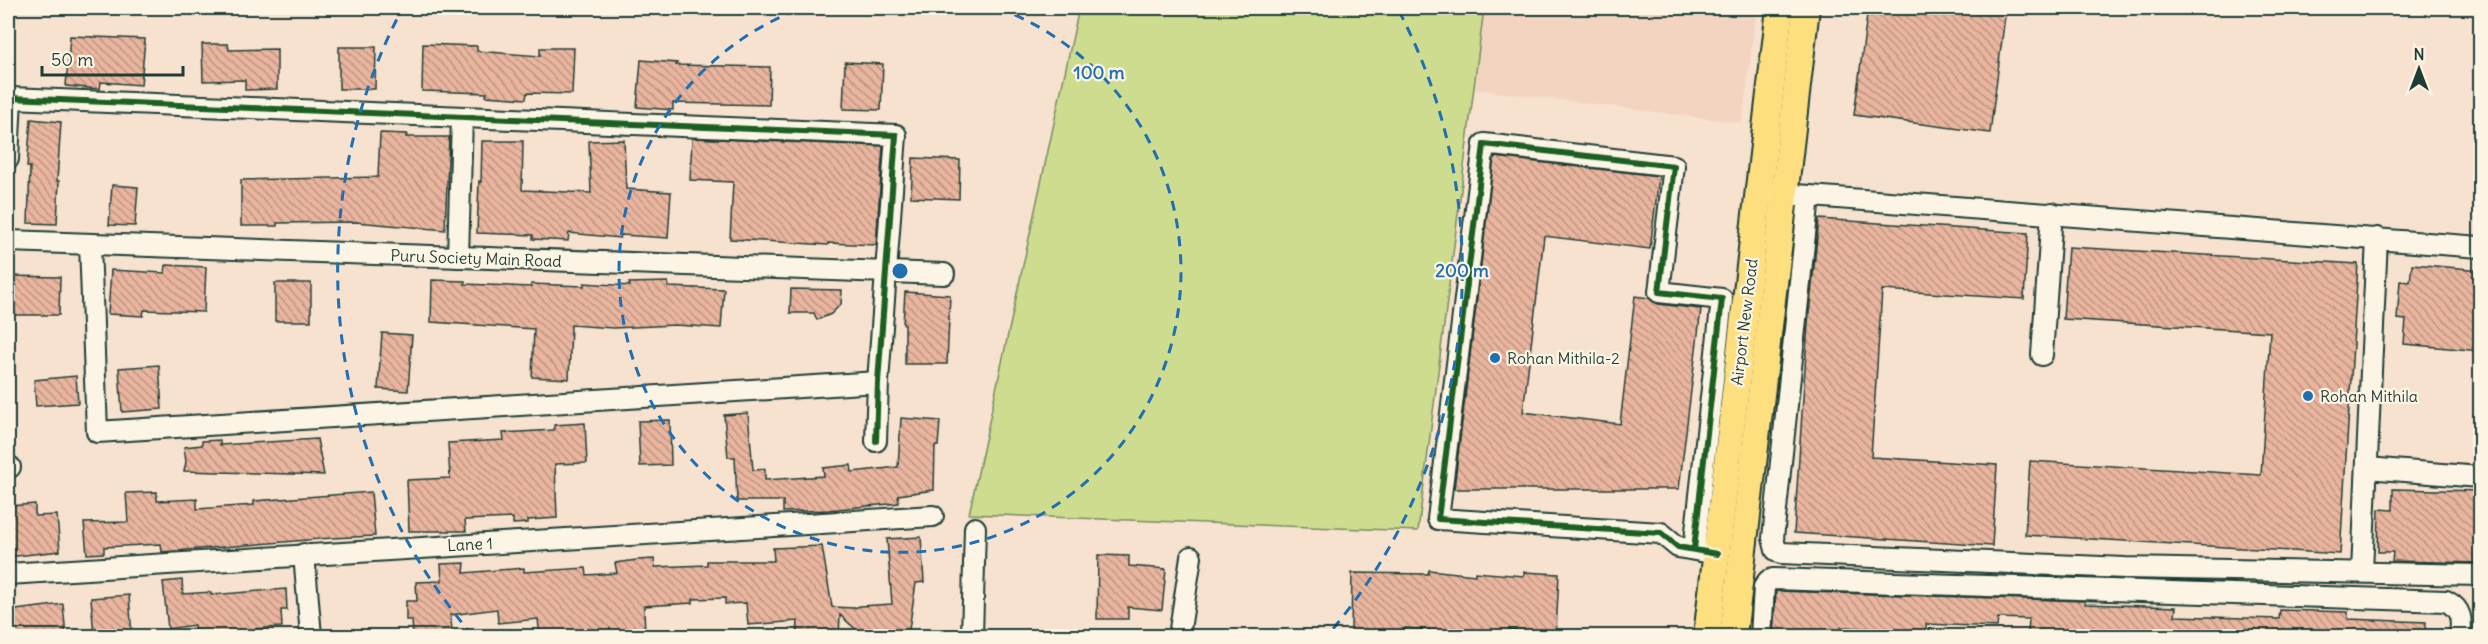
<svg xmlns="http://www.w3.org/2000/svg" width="2488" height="644" font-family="Delius,sans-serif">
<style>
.built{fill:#f3d4c1}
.grass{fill:#cddc8f;stroke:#768c62;stroke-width:1.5}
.building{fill:url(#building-back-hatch);stroke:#1f3d34;stroke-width:1.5}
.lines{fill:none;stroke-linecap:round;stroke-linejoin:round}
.minor-casing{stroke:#1f3d34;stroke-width:24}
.major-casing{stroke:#1f3d34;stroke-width:30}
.minor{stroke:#fcf5e5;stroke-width:20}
.major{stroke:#fedf80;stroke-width:26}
.cycleway-casing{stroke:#fcf5e5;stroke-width:10}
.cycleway{stroke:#1b5e20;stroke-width:6}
.ring{fill:none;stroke:#1f6fb2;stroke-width:3;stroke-dasharray:10 8}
.poi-dot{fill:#1f6fb2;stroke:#fcf5e5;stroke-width:2}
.labels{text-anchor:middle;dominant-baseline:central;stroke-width:4.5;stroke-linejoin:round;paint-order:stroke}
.street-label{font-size:16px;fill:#1f3d34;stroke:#fcf5e5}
.poi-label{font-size:16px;fill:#1f3d34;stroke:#fcf5e5;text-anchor:start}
.centre{fill:#1f6fb2;stroke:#fcf5e5;stroke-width:3}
.ring-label{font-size:18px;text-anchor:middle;font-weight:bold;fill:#1f6fb2;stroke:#fcf5e5;stroke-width:4.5;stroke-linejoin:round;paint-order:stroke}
</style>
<defs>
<pattern id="building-back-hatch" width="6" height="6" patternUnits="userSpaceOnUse" patternTransform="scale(1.5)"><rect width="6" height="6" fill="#eab59e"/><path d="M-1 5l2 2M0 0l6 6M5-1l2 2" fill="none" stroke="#bd9482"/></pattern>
</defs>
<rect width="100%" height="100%" fill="#f7e2d0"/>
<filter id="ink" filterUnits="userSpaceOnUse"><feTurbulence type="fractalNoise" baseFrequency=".0167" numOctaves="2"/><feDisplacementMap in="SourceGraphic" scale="12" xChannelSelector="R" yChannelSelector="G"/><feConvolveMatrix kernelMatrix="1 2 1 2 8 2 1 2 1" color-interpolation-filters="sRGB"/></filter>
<g filter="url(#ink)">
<path class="built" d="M1484 8H1757L1742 123 1473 89Z"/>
<path class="grass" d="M1079 8H1484L1418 531 969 514Z"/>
<g class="building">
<path d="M1868 8 1919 15 1920 8H2006L1990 133 1854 115Z"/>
<path d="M70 36 145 39 141 85 101 82 100 89 66 86Z"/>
<path d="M202 44H228L229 50 277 49V89L245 90V80L203 81Z"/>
<path d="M423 44 477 46V51L540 56V48H574L572 94 527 93 526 99 486 96 487 93 422 91Z"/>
<path d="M339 47H376L375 89H339Z"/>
<path d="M641 60 677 63 676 65 770 67 769 105 673 103V110L637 107Z"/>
<path d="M845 62 883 64 881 110 843 109Z"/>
<path d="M31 119 61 122 57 181H59L57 224 28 223 30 167H27Z"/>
<path d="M380 133 407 134 406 137H449L445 230 356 222 277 223V226H241V180L378 177Z"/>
<path d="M692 138 883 146 876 245 828 243V245L730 239 733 182 690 180Z"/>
<path d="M624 140 626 189 671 192 668 238 621 235 620 238 569 233 568 241 533 239V235L477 233 479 181 481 182 482 141H523L522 190 591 193 589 141Z"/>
<path d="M1494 157 1659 176 1650 249 1544 236 1523 412 1620 424 1635 296 1649 298 1658 304 1701 309 1679 489H1454Z"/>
<path d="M913 158 960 160 959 199 911 197Z"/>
<path d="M112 185 138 187 135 226 109 225Z"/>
<path d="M1819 219 2028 233 2024 299 1882 290 1871 457 1997 465 1992 546 1794 533 1808 323Z"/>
<path d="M2068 247 2358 264 2340 554 2025 535 2030 461 2261 475 2270 332 2063 319Z"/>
<path d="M2412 264 2481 270V351L2404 344 2406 320 2397 319 2400 281 2410 282Z"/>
<path d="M166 265 206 267 204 312 144 310 143 316 108 314 111 270 165 273Z"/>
<path d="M8 276 60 277 59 315H8Z"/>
<path d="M432 280 465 281V284L531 287V284L584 286V283L630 286 629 283 668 282V287L724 289 721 328 675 325 613 328 571 325 569 379 532 377 534 329 431 322Z"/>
<rect x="275" y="283" width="36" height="38"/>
<path d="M791 289 842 290 841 304 831 314 817 320 814 313H790Z"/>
<path d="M905 292 950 295 947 364H905V324H903Z"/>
<path d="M382 333 412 335 408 391 378 389Z"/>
<path d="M159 365 162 409 122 412 119 368Z"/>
<path d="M76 376 78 403 36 406 34 380Z"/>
<path d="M748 413 753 470 765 469V480L824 476 823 468 851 465 852 472 898 467 901 418 940 421 938 446H935L934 490 898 495 899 503 828 510 783 512V501H737L735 457H728L724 415Z"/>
<path d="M670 420 671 465 640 466 638 421Z"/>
<path d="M585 423 587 463 555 464 557 518 528 520V523L513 524V518L465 520 466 531H409L407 480 450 478 448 443 504 440 503 433 554 430V425Z"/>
<path d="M317 439 324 475 184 471 186 462 184 447 202 445V441L220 440V445Z"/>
<path d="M2393 489 2481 491V563L2392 561 2393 552H2378L2379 509 2393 510Z"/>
<path d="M157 492V501L197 499V509L254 505V501L371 492 375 536 331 538 162 552 161 544 104 547V553L87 554 84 523 128 522 126 493Z"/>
<path d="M35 504V516L57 515 60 551 8 557V506Z"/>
<path d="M921 537 924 582 916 583 908 636H863L840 615 839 636H797L798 621 748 625 746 603 725 604V598L693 599V603L644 606 645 636H540L538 619 498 623 497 609 450 615 453 636H413L412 620H406V601H417L416 582 442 581 441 564 465 563 464 573 524 568V572L586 568 587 575 617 573 615 563 637 560 654 559 655 567 707 565V561H774L773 548 822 546 832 607 854 608 860 606 892 604 887 539Z"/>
<path d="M1098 555 1129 556V566L1166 569 1162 610 1128 607V619H1097Z"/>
<path d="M1429 570 1475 575V572L1524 576V572L1559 574 1556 632 1509 630V636L1405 628V633L1351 632 1352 573 1428 574Z"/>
<path d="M182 580 183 594 211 592V595L286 589 287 610H281L282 627 256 629V632L205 636H195L194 625 168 629 163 582Z"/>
<path d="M1776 591 2085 601V604L2176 607 2175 616 2279 619 2280 610 2348 612V619L2426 622 2425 636H2095L2028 634 2029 619 1998 618 1997 627 1926 624V631L1841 627V631L1801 630V636H1773Z"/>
<path d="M129 595 132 636H94L91 598Z"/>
<path d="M63 604 66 636H8V611Z"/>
</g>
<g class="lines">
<g class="minor-casing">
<g id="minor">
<path d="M8 159 11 98 896 135 878 382 876 441"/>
<path d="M1759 192 2480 247"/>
<path d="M1809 196 1773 538 1776 550 1781 553 2125 568 2480 575"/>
<path d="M8 241 944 274"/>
<path d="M90 244 97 432 878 382"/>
<path d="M458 257 462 117"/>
<path d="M2042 355 2052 213"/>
<path d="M8 468 10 467"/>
<path d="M2367 468 2480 477"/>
<path d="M1694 549 1722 299 1659 292 1674 166 1484 144 1438 519 1661 533 1678 547 1717 554"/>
<path d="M304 554 311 636"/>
<path d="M2362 571 2377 238"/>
<path d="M8 574 933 516"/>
<path d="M972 636 975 528"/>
<path d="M1179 636 1191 557"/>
<path d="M1761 636 1764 587 1768 581 1773 579 2446 601C2462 609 2462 620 2460 636"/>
</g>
</g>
<g class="major-casing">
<g id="major">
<path d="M1707 636 1780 8"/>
<path d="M1733 636 1806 8"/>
</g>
</g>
<use href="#minor" class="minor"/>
<use href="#major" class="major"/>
<g class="cycleway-casing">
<g id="cycleway">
<path d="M8 159 11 98 896 135 878 382 876 441"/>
<path d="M1694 549 1722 299 1659 292 1674 166 1484 144 1438 519 1661 533 1678 547 1717 554"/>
</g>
</g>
<use href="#cycleway" class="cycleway"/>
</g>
</g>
<g class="ring">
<path d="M998 8A281 281 0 1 1 802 8"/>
<path d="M473 636A562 562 0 0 1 401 11M1399 11A562 562 0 0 1 1327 636"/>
</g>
<g class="poi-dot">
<circle cx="1495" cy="358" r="6"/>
<circle cx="2308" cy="396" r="6"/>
</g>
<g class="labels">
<g class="street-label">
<text transform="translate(476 258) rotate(2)">Puru Society Main Road</text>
<text transform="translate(1744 322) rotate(-83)">Airport New Road</text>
<text transform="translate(470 544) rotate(-3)">Lane 1</text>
</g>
<g class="poi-label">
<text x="1507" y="358">Rohan Mithila-2</text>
<text x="2320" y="396">Rohan Mithila</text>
</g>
</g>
<circle cx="900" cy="271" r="9" class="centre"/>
<g class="ring-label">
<text x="1099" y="79">100 m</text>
<text x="1462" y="277">200 m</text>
</g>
<rect width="2488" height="644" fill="none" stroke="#fcf5e5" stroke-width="30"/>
<rect x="15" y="15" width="2458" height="614" fill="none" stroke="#1f3d34" stroke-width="2" filter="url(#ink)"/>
<g transform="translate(2419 69)" stroke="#fcf5e5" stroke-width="4.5" paint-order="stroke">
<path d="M0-4.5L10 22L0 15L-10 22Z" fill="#1f3d34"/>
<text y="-9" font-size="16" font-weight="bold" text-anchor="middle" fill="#1f3d34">N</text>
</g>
<path d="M42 66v9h141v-9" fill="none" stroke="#1f3d34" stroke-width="3"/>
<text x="51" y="66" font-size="18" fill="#1f3d34" stroke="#fcf5e5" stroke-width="4.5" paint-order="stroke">50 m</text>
</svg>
